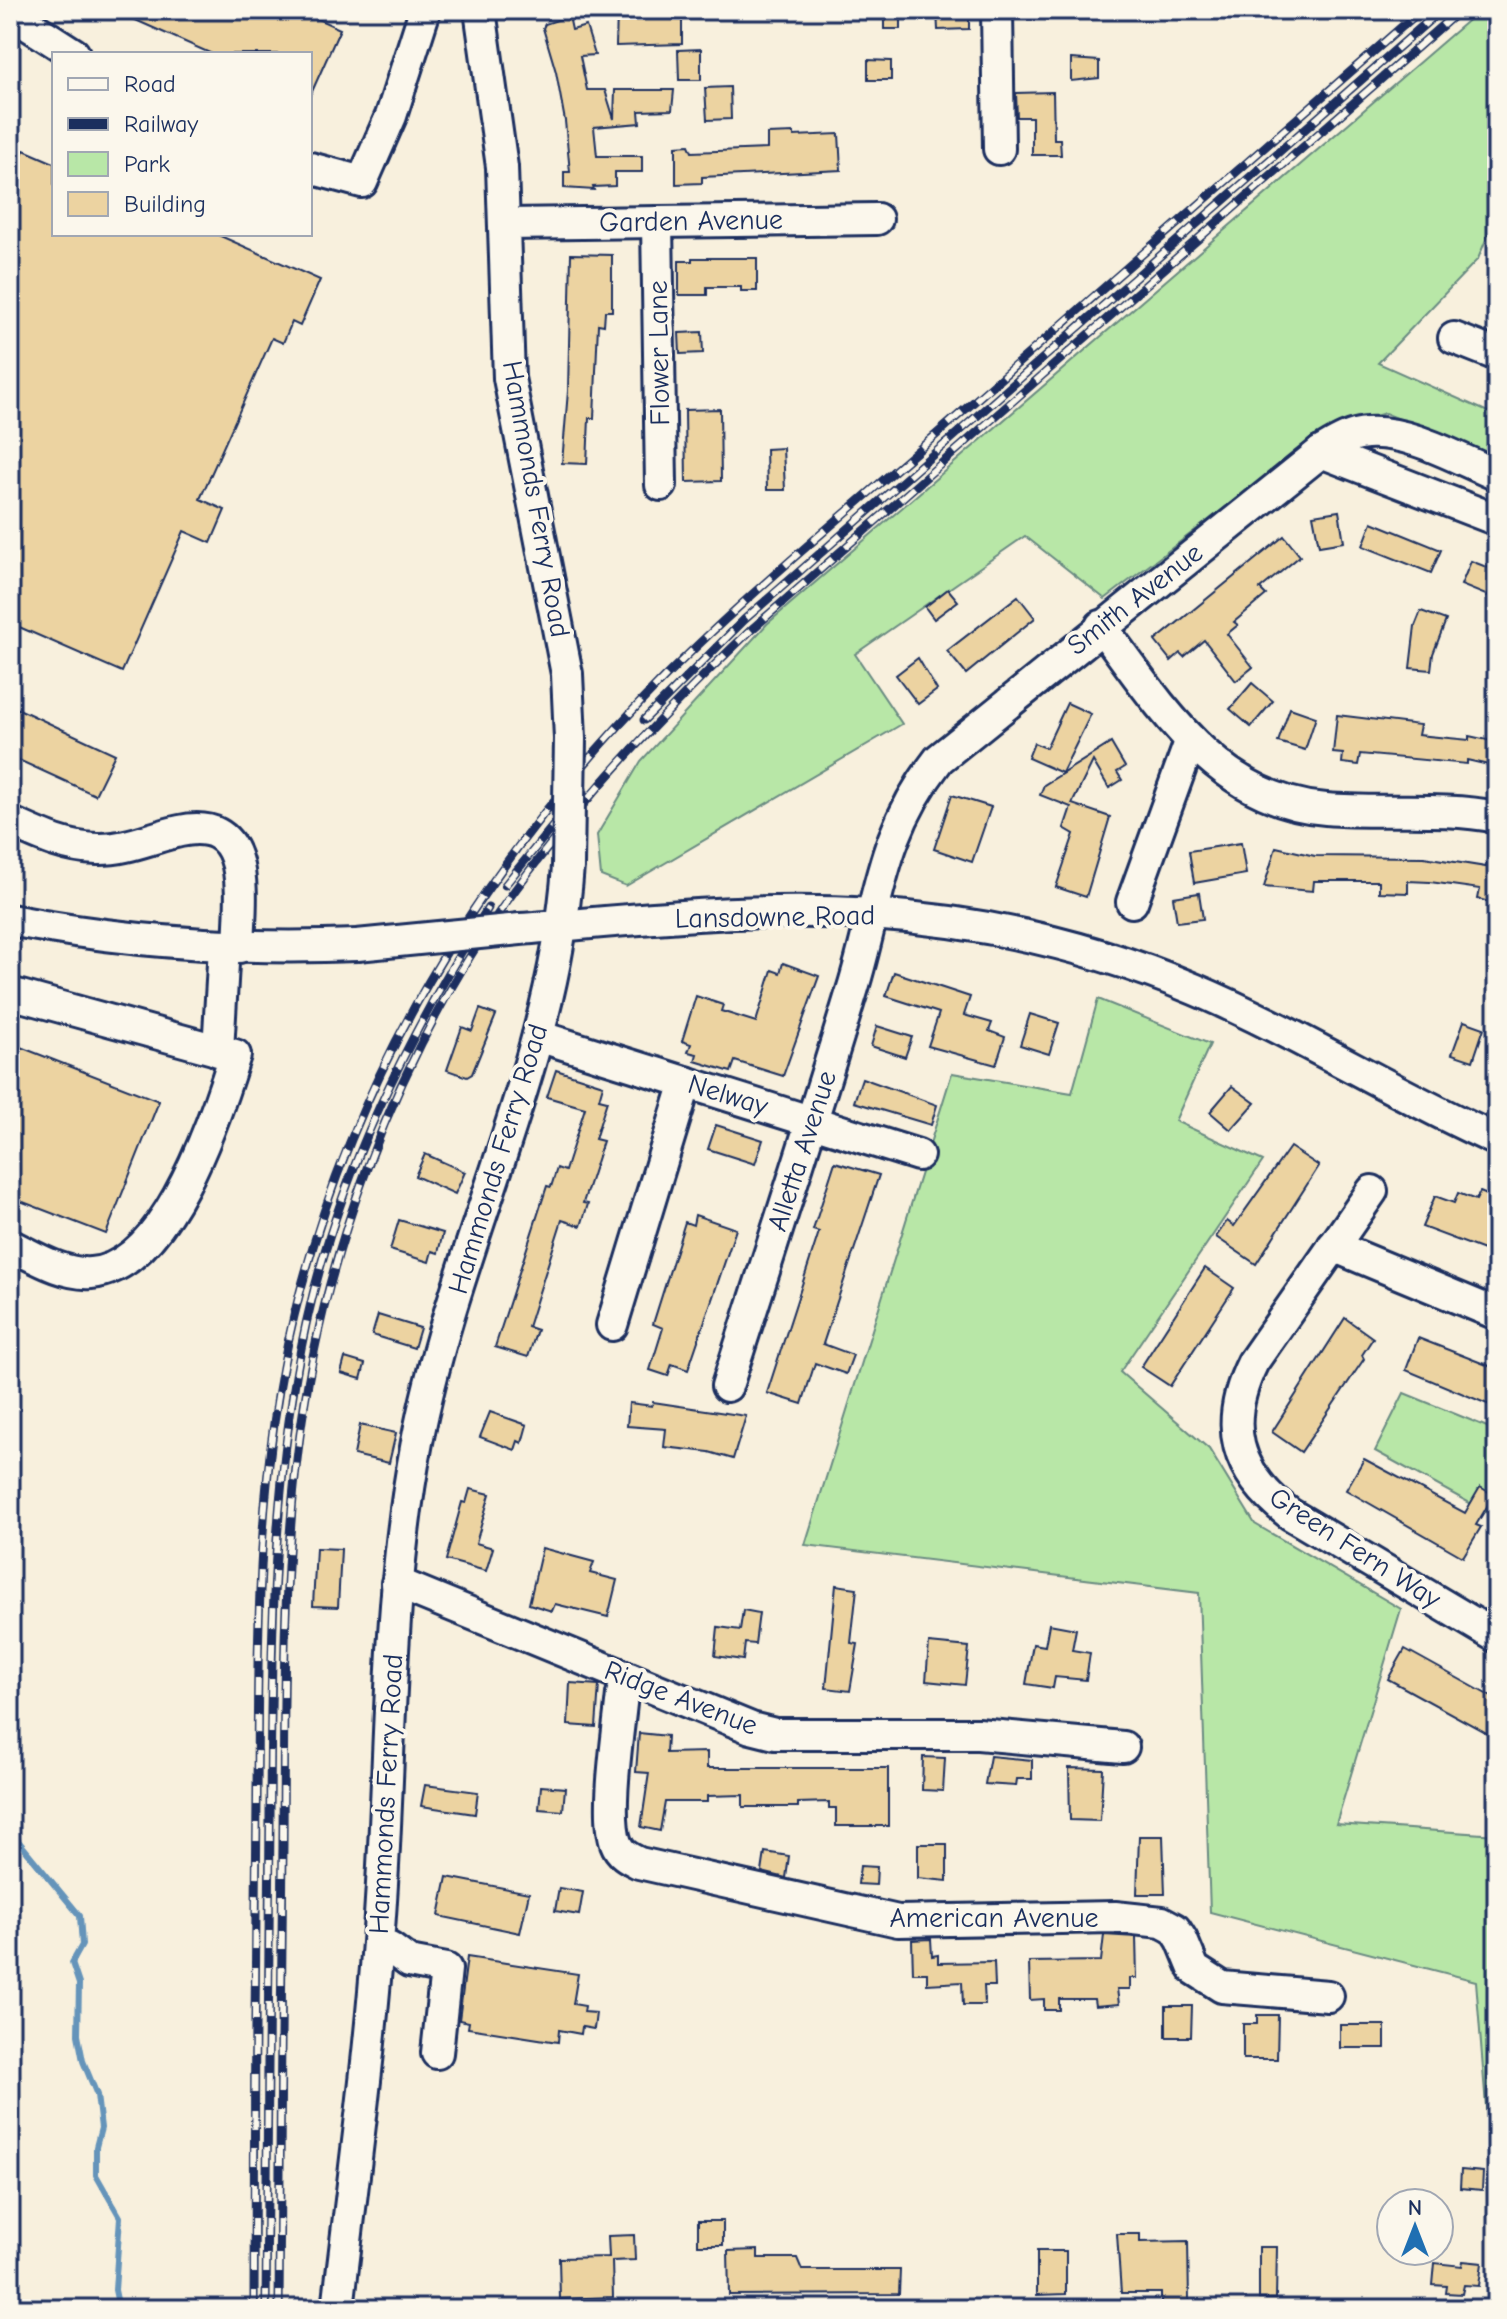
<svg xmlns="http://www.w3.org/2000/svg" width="1507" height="2319" font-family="'Comic Neue',sans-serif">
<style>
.green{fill:#b8e7a7;stroke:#6a8b82;stroke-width:2}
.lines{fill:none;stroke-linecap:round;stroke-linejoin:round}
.stream{stroke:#6594ba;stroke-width:6}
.building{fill:#ecd3a1;stroke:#1b2f5e;stroke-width:2}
.minor-casing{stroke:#1b2f5e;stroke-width:36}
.minor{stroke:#fbf7ec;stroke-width:30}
.rail-casing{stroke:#1b2f5e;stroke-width:9}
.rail{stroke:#fbf7ec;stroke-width:6;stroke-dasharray:18;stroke-linecap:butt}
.minor-bridge-casing{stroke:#1b2f5e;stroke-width:36;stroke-linecap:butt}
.minor-bridge{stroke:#fbf7ec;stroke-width:30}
.labels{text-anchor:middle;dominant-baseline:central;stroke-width:8;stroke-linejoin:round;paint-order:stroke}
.street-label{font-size:28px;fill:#1b2f5e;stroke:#fbf7ec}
</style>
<rect width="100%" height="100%" fill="#f8f0dd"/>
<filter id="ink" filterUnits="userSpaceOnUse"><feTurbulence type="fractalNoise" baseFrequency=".0125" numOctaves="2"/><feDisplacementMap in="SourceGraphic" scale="16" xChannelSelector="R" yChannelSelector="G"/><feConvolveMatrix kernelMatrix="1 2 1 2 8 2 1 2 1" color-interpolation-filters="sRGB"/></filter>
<g filter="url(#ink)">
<g class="green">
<path d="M1480 10H1497V213L1478 259 1378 363 1497 416V459L1385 413 1328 429 1105 599 1025 536 855 654 902 724 626 886 601 876 597 835 641 761 767 624Z"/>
<path d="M1098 999 1210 1044 1175 1121 1263 1161 1120 1372 1209 1449 1255 1524 1401 1609 1336 1824 1497 1835V2244L1476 1981 1210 1912 1199 1593 805 1545 952 1073 1072 1093Z"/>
<path d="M1404 1393 1497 1431V1518L1375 1451Z"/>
</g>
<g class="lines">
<path class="stream" d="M10 1831 80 1916 82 1945 72 1963 79 1984 78 2035 83 2061 97 2095 101 2128 96 2147V2175L120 2217 115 2290 119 2309"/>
</g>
<g class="building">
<path d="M113 10H298L340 29 310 96V54H212Z"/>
<path d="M653 10H682V44L616 46 617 13 653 14Z"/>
<rect x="884" y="10" width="17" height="19"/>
<path d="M937 10H969V29L938 30Z"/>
<path d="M569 16 572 30 586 26 595 55 580 56 587 90H605L614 119 615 90H674L672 110 639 111 640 123 594 127 597 156H642V172H615V186L593 187 594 190 564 188V172H570L565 121 556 72 543 28 545 24Z"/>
<path d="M701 49V80H679L678 50Z"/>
<path d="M1071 59 1099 61V78L1071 81Z"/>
<path d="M868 60 891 61V80H868Z"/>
<path d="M730 87 731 119 707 120 705 88Z"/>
<path d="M1053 92 1054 139H1060L1061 155H1032V117H1017L1016 93Z"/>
<path d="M794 133V136L839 134 841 170 702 177V183L676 184V146L689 145 692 152 767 149V134Z"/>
<path d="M24 150 54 163V234H216L320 280 300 326 292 322 283 343 272 338 200 499 225 510 211 543 184 531 122 672 10 623V181Z"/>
<path d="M571 254 612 255V311H605L604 325 598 324 594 418H589L587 464 562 463 568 391Z"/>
<path d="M692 258H757V291H741V287H707V295H679V261H692Z"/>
<path d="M702 332 703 353 680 354 679 333Z"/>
<path d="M720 409 721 481 686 482 685 410Z"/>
<path d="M783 448 785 490H767L766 449Z"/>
<path d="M1339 511 1344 542 1319 546 1313 515Z"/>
<path d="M1372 522 1441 550 1431 573 1363 546Z"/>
<path d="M1284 536 1300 556 1260 589 1266 595 1234 622 1238 625 1227 634 1253 667 1236 681 1204 640 1184 657 1180 653 1171 661 1155 641Z"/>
<path d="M1471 561 1497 571 1488 596 1461 585Z"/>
<path d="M948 589 958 601 934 619 925 607Z"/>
<path d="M1018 596 1035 618 966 674 947 651Z"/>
<path d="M1421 611 1446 620 1433 654 1431 670 1410 668 1415 626Z"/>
<path d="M918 658 937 690 918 704 896 675Z"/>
<path d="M1252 683 1273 701 1251 727 1230 709Z"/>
<path d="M1067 703 1091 714 1062 773 1028 758 1034 743 1046 748Z"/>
<path d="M10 705 115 754 95 795 10 756Z"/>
<path d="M1290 708 1316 717 1305 750 1278 742Z"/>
<path d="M1337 715 1420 725 1418 735 1469 740V736L1497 742V767L1467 760V764L1360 754 1358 765 1342 763 1343 754 1333 753Z"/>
<path d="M1111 743 1125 767 1117 772 1122 780 1109 788 1093 761 1072 804 1110 817 1086 897 1056 887 1074 834 1064 828 1071 807 1040 795 1044 785Z"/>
<path d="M952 795 991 807 972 862 934 849Z"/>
<path d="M1241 843 1246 874 1194 883 1189 851Z"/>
<path d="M1276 847 1315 856 1424 857 1486 867 1492 847 1497 848V904L1478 899 1480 889 1430 882 1408 881V893L1379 892V881H1314L1313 891 1264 887Z"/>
<path d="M1199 893 1203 919 1177 922 1173 897Z"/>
<path d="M783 963 819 976 783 1076 735 1061 731 1072 695 1061 697 1054 688 1052 691 1044 682 1041 696 996 723 1005 721 1011 756 1022 772 970 780 973Z"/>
<path d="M894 972 970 997 964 1015 992 1023 989 1031 1005 1037 996 1065 928 1046 939 1013 886 996Z"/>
<path d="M480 1009 496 1015 472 1074 467 1077 447 1070 462 1027 472 1031Z"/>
<path d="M1030 1014 1059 1023 1049 1054 1020 1045Z"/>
<path d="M1464 1021 1484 1028 1473 1061 1452 1054Z"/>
<path d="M877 1026 912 1037 905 1057 871 1046Z"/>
<path d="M10 1043 159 1101 106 1234 10 1197Z"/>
<path d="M556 1070 603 1085 599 1099 607 1101 595 1139 603 1141 583 1203 588 1204 581 1226 562 1220 528 1327 537 1330 528 1357 495 1347 547 1186 551 1187 557 1168 565 1171 585 1108 547 1097Z"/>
<path d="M862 1078 937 1105 931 1125 854 1102Z"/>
<path d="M1232 1086 1255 1103 1231 1130 1210 1112Z"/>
<path d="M716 1125 763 1140 755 1164 708 1149Z"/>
<path d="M1290 1147 1319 1166 1256 1264 1216 1237 1227 1221 1234 1226Z"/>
<path d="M425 1154 465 1172 455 1194 415 1176Z"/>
<path d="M835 1162 879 1175 823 1344 853 1355 846 1374 815 1363 802 1404 767 1393 819 1232 813 1230Z"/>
<path d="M1480 1192 1497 1199 1490 1216 1497 1219V1255L1422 1227 1435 1196 1454 1203 1458 1193 1476 1200Z"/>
<path d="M695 1215 736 1229 688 1370 672 1364 668 1376 650 1370 663 1328 653 1324 685 1222 693 1225Z"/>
<path d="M399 1220 443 1233 438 1253 432 1251 429 1262 390 1250Z"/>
<path d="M1205 1268 1234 1288 1170 1386 1141 1367Z"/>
<path d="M378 1315 420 1328 414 1348 372 1335Z"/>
<path d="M1345 1318 1373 1338 1362 1355 1364 1359 1301 1452 1272 1432Z"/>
<path d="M1418 1338 1497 1369V1408L1406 1370Z"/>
<path d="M345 1358 365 1364 361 1379 341 1373Z"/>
<path d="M653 1402 746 1416 733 1459 709 1452 664 1447 666 1429 627 1426 629 1403 652 1406Z"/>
<path d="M490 1412 527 1425 522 1443 518 1441 515 1450 480 1437Z"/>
<path d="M360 1425 396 1433 389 1463 354 1455Z"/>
<path d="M1364 1459 1465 1513 1480 1487 1494 1495 1476 1525 1481 1527 1463 1557 1346 1490Z"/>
<path d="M470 1489 490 1494 476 1543 493 1548 486 1571 446 1560 462 1502 466 1503Z"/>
<path d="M316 1548 341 1549 338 1607 313 1606Z"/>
<path d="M542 1548 594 1562 590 1573 617 1580 608 1617 555 1604 552 1611 529 1604Z"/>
<path d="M836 1585 857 1588 851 1643 858 1644 850 1691 826 1688Z"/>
<path d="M743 1610 759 1613 755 1644 745 1643 743 1660 715 1656 718 1627 740 1630Z"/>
<path d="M1049 1624 1076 1629 1072 1650 1090 1653 1086 1680 1055 1677 1053 1688 1026 1684 1033 1644 1045 1646Z"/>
<path d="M929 1643 969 1647 965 1685 926 1681Z"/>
<path d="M1405 1649 1497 1700V1723L1490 1735 1388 1679Z"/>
<path d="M570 1683 599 1685 596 1727 568 1725Z"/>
<path d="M639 1733 667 1736 666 1753 707 1752V1768H888V1826H836V1808H829V1802L798 1803V1807H743V1795L707 1796V1802H665L660 1831 641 1827 649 1773 636 1772Z"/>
<path d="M990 1756 1032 1760V1779H1017L1016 1786 985 1784Z"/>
<path d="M923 1757 945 1758 943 1791 922 1790Z"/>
<path d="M1069 1768 1103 1769 1100 1821 1070 1820Z"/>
<path d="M425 1785 478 1792 475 1814 421 1806Z"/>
<path d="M541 1786 565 1788 563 1811 539 1809Z"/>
<path d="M1139 1836H1163L1165 1894H1137Z"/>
<path d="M918 1844H947V1881L918 1878Z"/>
<path d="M765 1852 789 1856 786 1878 762 1872Z"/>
<path d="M860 1866 877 1867 876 1885 858 1884Z"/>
<path d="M447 1877 529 1893 520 1933 439 1916Z"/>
<path d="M559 1888 583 1892 579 1915 555 1911Z"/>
<path d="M1104 1935 1136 1937 1137 1978H1130V1989H1117L1119 2004 1095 2006 1094 1999H1059V2010H1044V1999L1030 2000 1029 1962 1101 1961Z"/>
<path d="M931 1939 932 1956 938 1955V1963L994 1962 995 1986H984L985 2005H963L962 1982 927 1984V1973H913L912 1940Z"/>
<path d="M467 1957 578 1974 573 2004 585 2006 584 2012 596 2013 594 2029 582 2027 581 2034 559 2030 558 2042 468 2028 469 2022 459 2020Z"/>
<path d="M1166 2006H1192L1191 2037H1166Z"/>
<path d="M1257 2015H1278L1277 2059H1243V2024H1257Z"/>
<rect x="1340" y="2025" width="45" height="23"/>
<path d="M1461 2170 1483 2172 1482 2190 1460 2188Z"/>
<rect x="698" y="2221" width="25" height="24"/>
<path d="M1117 2234H1140V2242L1188 2241 1189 2303 1161 2304V2293H1121Z"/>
<path d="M634 2235 635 2260 612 2261 613 2297 560 2299 559 2258 609 2257 608 2236Z"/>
<path d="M1259 2247H1277L1276 2299H1259Z"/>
<path d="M758 2250V2258H797L802 2270H900L899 2294 729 2295 728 2251Z"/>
<path d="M1037 2251H1066V2294L1037 2295Z"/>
<path d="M1463 2261 1482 2263 1479 2286 1464 2285 1462 2294 1446 2293 1447 2286 1433 2285 1435 2263 1462 2266Z"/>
</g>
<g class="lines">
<g class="minor-casing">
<g id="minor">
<path d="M480 10 502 167 509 378 567 674"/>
<path d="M997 10 999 149"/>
<path d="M10 13 74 54"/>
<path d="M310 168 362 182 391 116 425 10"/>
<path d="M657 222 661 485"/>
<path d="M506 224 877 219"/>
<path d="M1454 338 1497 355"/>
<path d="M1321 452 1497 520"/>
<path d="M1101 626C1159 704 1218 801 1326 809 1384 814 1440 806 1497 817"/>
<path d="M10 822C39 835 65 848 97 849 126 850 152 837 180 831 255 815 240 901 239 947"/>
<path d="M1132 902 1190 742"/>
<path d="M10 920C125 942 240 950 357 945"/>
<path d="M520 929C637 920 754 906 871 914 981 921 1092 946 1194 989 1298 1033 1394 1094 1497 1140"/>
<path d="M10 993 235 1055C216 1116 167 1267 91 1273 63 1275 35 1257 10 1245"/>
<path d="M538 1036 918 1155"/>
<path d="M218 1051 224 946"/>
<path d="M1372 1191 1253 1362C1222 1425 1235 1472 1290 1514L1497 1637"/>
<path d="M1333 1246 1497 1314"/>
<path d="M612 1325 686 1082"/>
<path d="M727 1386C769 1255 812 1123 852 991 880 901 878 838 939 759L1321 452C1335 444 1350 434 1367 433 1410 430 1458 459 1497 475"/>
<path d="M397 1583 751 1728 775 1734H978L1123 1747"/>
<path d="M631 1679 622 1694C619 1728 605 1814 616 1843 620 1854 629 1858 639 1863L898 1921 1115 1917 1162 1922 1175 1929 1182 1940 1194 1969 1222 1987 1328 1996"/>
<path d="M378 1947 390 1948 409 1962 446 1969 437 2053"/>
<path d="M338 2309C352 2187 369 2065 378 1942 392 1776 385 1607 417 1442 454 1247 554 1065 568 866"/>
</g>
</g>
<use href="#minor" class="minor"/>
<g class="rail-casing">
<g id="rail">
<path d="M644 720 744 620 1441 10"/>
<path d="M505 885 583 789"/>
<path d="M254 2309C254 2138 255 1968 257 1797 258 1637 256 1473 294 1316 354 1068 486 858 664 678 755 587 856 505 953 420 1109 283 1265 147 1421 10"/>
<path d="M266 2309C267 2145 269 1980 270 1816 271 1651 271 1486 306 1324 339 1174 407 1037 488 908"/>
<path d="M279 2309C280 2154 281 1998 283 1843 284 1712 282 1581 298 1451 320 1263 393 1063 502 908 574 807 661 715 751 630L1460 10"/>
</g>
</g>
<use href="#rail" class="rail"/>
<g class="minor-bridge-casing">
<g id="minor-bridge">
<path d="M567 674 570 739 568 866"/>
<path d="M357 945 520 929"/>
</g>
</g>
<use href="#minor-bridge" class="minor-bridge"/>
</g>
</g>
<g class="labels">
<g class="street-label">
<text transform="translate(691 221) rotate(-1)">Garden Avenue</text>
<text transform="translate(659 353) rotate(-91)">Flower Lane</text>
<text transform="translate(536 499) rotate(80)">Hammonds Ferry Road</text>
<text transform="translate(1135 599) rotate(-38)">Smith Avenue</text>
<text transform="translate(775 917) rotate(-1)">Lansdowne Road</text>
<text transform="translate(728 1095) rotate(17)">Nelway</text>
<text transform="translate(802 1151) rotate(-72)">Alletta Avenue</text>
<text transform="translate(498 1159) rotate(-73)">Hammonds Ferry Road</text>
<text transform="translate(1355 1548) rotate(33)">Green Fern Way</text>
<text transform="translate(681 1698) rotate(21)">Ridge Avenue</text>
<text transform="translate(386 1794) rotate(-87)">Hammonds Ferry Road</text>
<text x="994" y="1918">American Avenue</text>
</g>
</g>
<rect width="1507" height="2319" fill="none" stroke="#fbf7ec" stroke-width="40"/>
<rect x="20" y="20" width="1467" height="2279" fill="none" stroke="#1b2f5e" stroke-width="3" filter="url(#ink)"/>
<rect x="52" y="52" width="260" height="184" fill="#fbf7ec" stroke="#a1a7b3" stroke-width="2"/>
<rect x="68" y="78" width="40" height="12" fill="#fbf7ec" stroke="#a1a7b3" stroke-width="2"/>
<text x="124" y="92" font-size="24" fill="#1b2f5e">Road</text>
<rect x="68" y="118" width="40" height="12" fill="#1b2f5e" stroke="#a1a7b3" stroke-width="2"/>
<text x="124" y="132" font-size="24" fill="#1b2f5e">Railway</text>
<rect x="68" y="152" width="40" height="24" fill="#b8e7a7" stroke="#a1a7b3" stroke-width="2"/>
<text x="124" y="172" font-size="24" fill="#1b2f5e">Park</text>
<rect x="68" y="192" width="40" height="24" fill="#ecd3a1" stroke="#a1a7b3" stroke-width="2"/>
<text x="124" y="212" font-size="24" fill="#1b2f5e">Building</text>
<g transform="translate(1415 2227)"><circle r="38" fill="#fbf7ec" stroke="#a1a7b3" stroke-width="2"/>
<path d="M0-6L14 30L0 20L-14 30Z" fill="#1f6fb2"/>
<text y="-12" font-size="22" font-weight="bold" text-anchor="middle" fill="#1b2f5e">N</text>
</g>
</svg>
